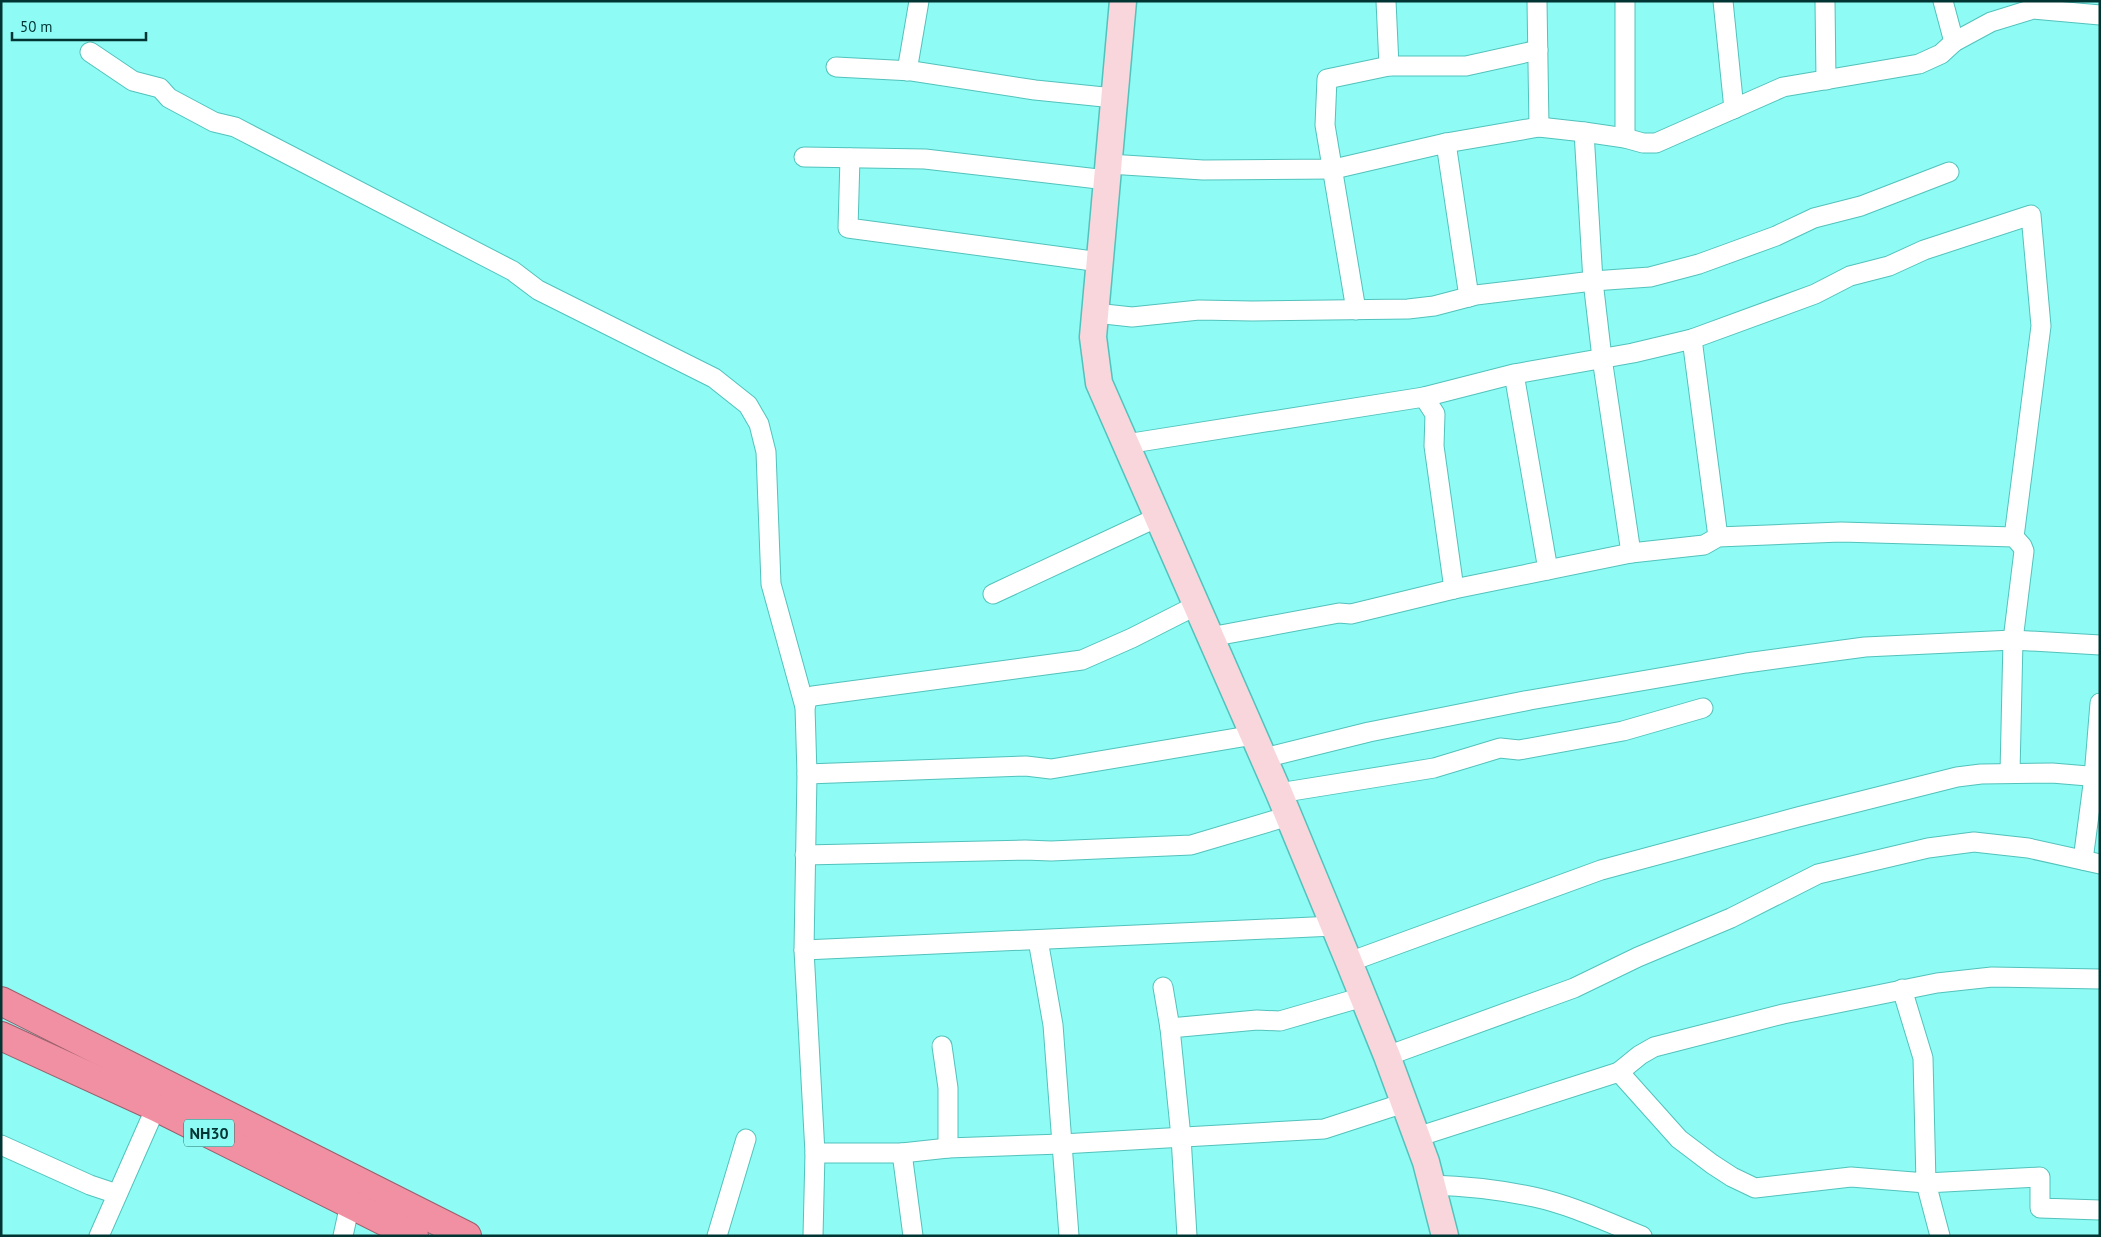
<svg xmlns="http://www.w3.org/2000/svg" width="2101" height="1237" font-family="'PT Sans',sans-serif">
<style>
.lines{fill:none;stroke-linecap:round;stroke-linejoin:round}
.minor-casing{stroke:#52c2bc;stroke-width:21}
.secondary-casing{stroke:#52c2bc;stroke-width:29}
.trunk-casing{stroke:#9a5f6c;stroke-width:30}
.minor{stroke:#fff;stroke-width:19}
.secondary{stroke:#f9d6dc;stroke-width:26}
.trunk{stroke:#f090a2;stroke-width:28}
.labels{text-anchor:middle;dominant-baseline:central;stroke-width:4.5;stroke-linejoin:round;paint-order:stroke}
.shield{fill:#8efbf4;stroke:#2b706d;stroke-width:1}
.shield-label{font-size:16px;font-weight:bold;fill:#013533}
</style>
<rect width="100%" height="100%" fill="#8efbf4"/>
<g class="lines">
<g class="minor-casing">
<g id="minor">
<path d="M1386 1 1389 66"/>
<path d="M1537 1 1539 127"/>
<path d="M1723 1 1734 109"/>
<path d="M1825 1 1826 80"/>
<path d="M1943 1 1954 42"/>
<path d="M90 52 133 81 160 88 169 98 214 122 235 127 513 271 538 290 714 378 748 405 759 424 766 452 771 584 805 707 807 774 804 950 815 1153 813 1236"/>
<path d="M836 67 912 71 1035 90 1114 98"/>
<path d="M907 71 919 1"/>
<path d="M1584 132 1593 281 1602 358 1631 553"/>
<path d="M1625 138V1"/>
<path d="M1446 143 1469 297"/>
<path d="M804 157 925 159 1107 180"/>
<path d="M850 158 848 228 1100 262"/>
<path d="M1109 164 1203 170 1334 169 1446 143 1539 127 1584 132 1625 138 1643 143H1656L1783 87 1919 64 1941 54 1954 42 1991 22 2033 9 2100 15"/>
<path d="M1356 310 1325 125 1327 79 1389 66H1466L1538 50"/>
<path d="M1095 313 1132 317 1199 310 1252 311 1408 309 1434 306 1476 295 1593 281 1650 277 1699 264 1776 236 1814 218 1861 206 1949 172"/>
<path d="M1692 339 1718 537"/>
<path d="M1514 374 1548 570"/>
<path d="M1424 397 1435 414 1434 446 1454 589"/>
<path d="M1126 444 1424 397 1514 374 1633 353 1692 339 1815 294 1850 276 1889 266 1924 250 2031 215 2041 326 2014 537"/>
<path d="M993 594 1158 517"/>
<path d="M1210 637 1339 613 1351 614 1454 589 1631 553 1704 545 1718 537 1841 532 2014 537 2022 546 2024 551 2013 640 2010 773"/>
<path d="M805 707 808 698 813 696 1082 660 1132 638 1197 605"/>
<path d="M1264 758 1369 732 1530 700 1746 663 1865 647 2013 640 2100 645"/>
<path d="M807 774 1026 766 1051 769 1254 735"/>
<path d="M1279 793 1434 768 1500 748 1519 750 1623 731 1703 708"/>
<path d="M805 855 1025 850 1051 851 1191 845 1289 816"/>
<path d="M2083 860 2094 777 2100 703"/>
<path d="M1038 940 1053 1025 1069 1236"/>
<path d="M804 950 1334 926"/>
<path d="M1349 962 1601 870 1798 817 1957 777 1981 774 2052 773 2100 777"/>
<path d="M1163 987 1170 1028"/>
<path d="M942 1046 948 1088V1148"/>
<path d="M1387 1056 1574 988 1638 957 1731 918 1818 874 1928 848 1974 842 2028 848 2100 864"/>
<path d="M1619 1072 1679 1139 1712 1164 1732 1177 1755 1188 1851 1177 1926 1183 1923 1058 1902 989"/>
<path d="M1417 1137 1619 1072 1640 1055 1654 1047 1783 1014 1937 983 1992 977 2100 979"/>
<path d="M1 1145 90 1185 117 1194"/>
<path d="M815 1153H902L948 1148 1062 1144 1324 1129 1404 1103"/>
<path d="M902 1153 913 1236"/>
<path d="M1432 1185C1466 1186 1501 1190 1534 1197 1571 1205 1607 1222 1642 1236"/>
<path d="M99 1236 156 1107"/>
<path d="M343 1236 350 1204"/>
<path d="M717 1236 746 1139"/>
<path d="M1187 1236 1181 1137 1170 1028 1257 1020 1280 1021 1363 997"/>
<path d="M1940 1236 1926 1183 2040 1177V1208L2100 1210"/>
</g>
</g>
<g class="secondary-casing">
<path id="secondary" d="M1123 1 1093 337 1099 383 1279 793 1349 962 1387 1056 1426 1162 1445 1236"/>
</g>
<g class="trunk-casing">
<g id="trunk">
<path d="M1 1001 467 1236"/>
<path d="M1 1036 156 1107 414 1236"/>
</g>
</g>
<use href="#minor" class="minor"/>
<use href="#secondary" class="secondary"/>
<use href="#trunk" class="trunk"/>
</g>
<g class="labels">
<rect class="shield" x="184" y="1119.5" width="50" height="27" rx="4"/>
<g class="shield-label">
<text x="209" y="1133">NH30</text>
</g>
</g>
<rect width="2101" height="1237" fill="none" stroke="#013533" stroke-width="5"/>
<path d="M12 32v8h134v-8" fill="none" stroke="#013533" stroke-width="2.5"/>
<text x="20" y="32" font-size="15" fill="#013533" stroke="#8efbf4" stroke-width="4" paint-order="stroke">50 m</text>
</svg>
